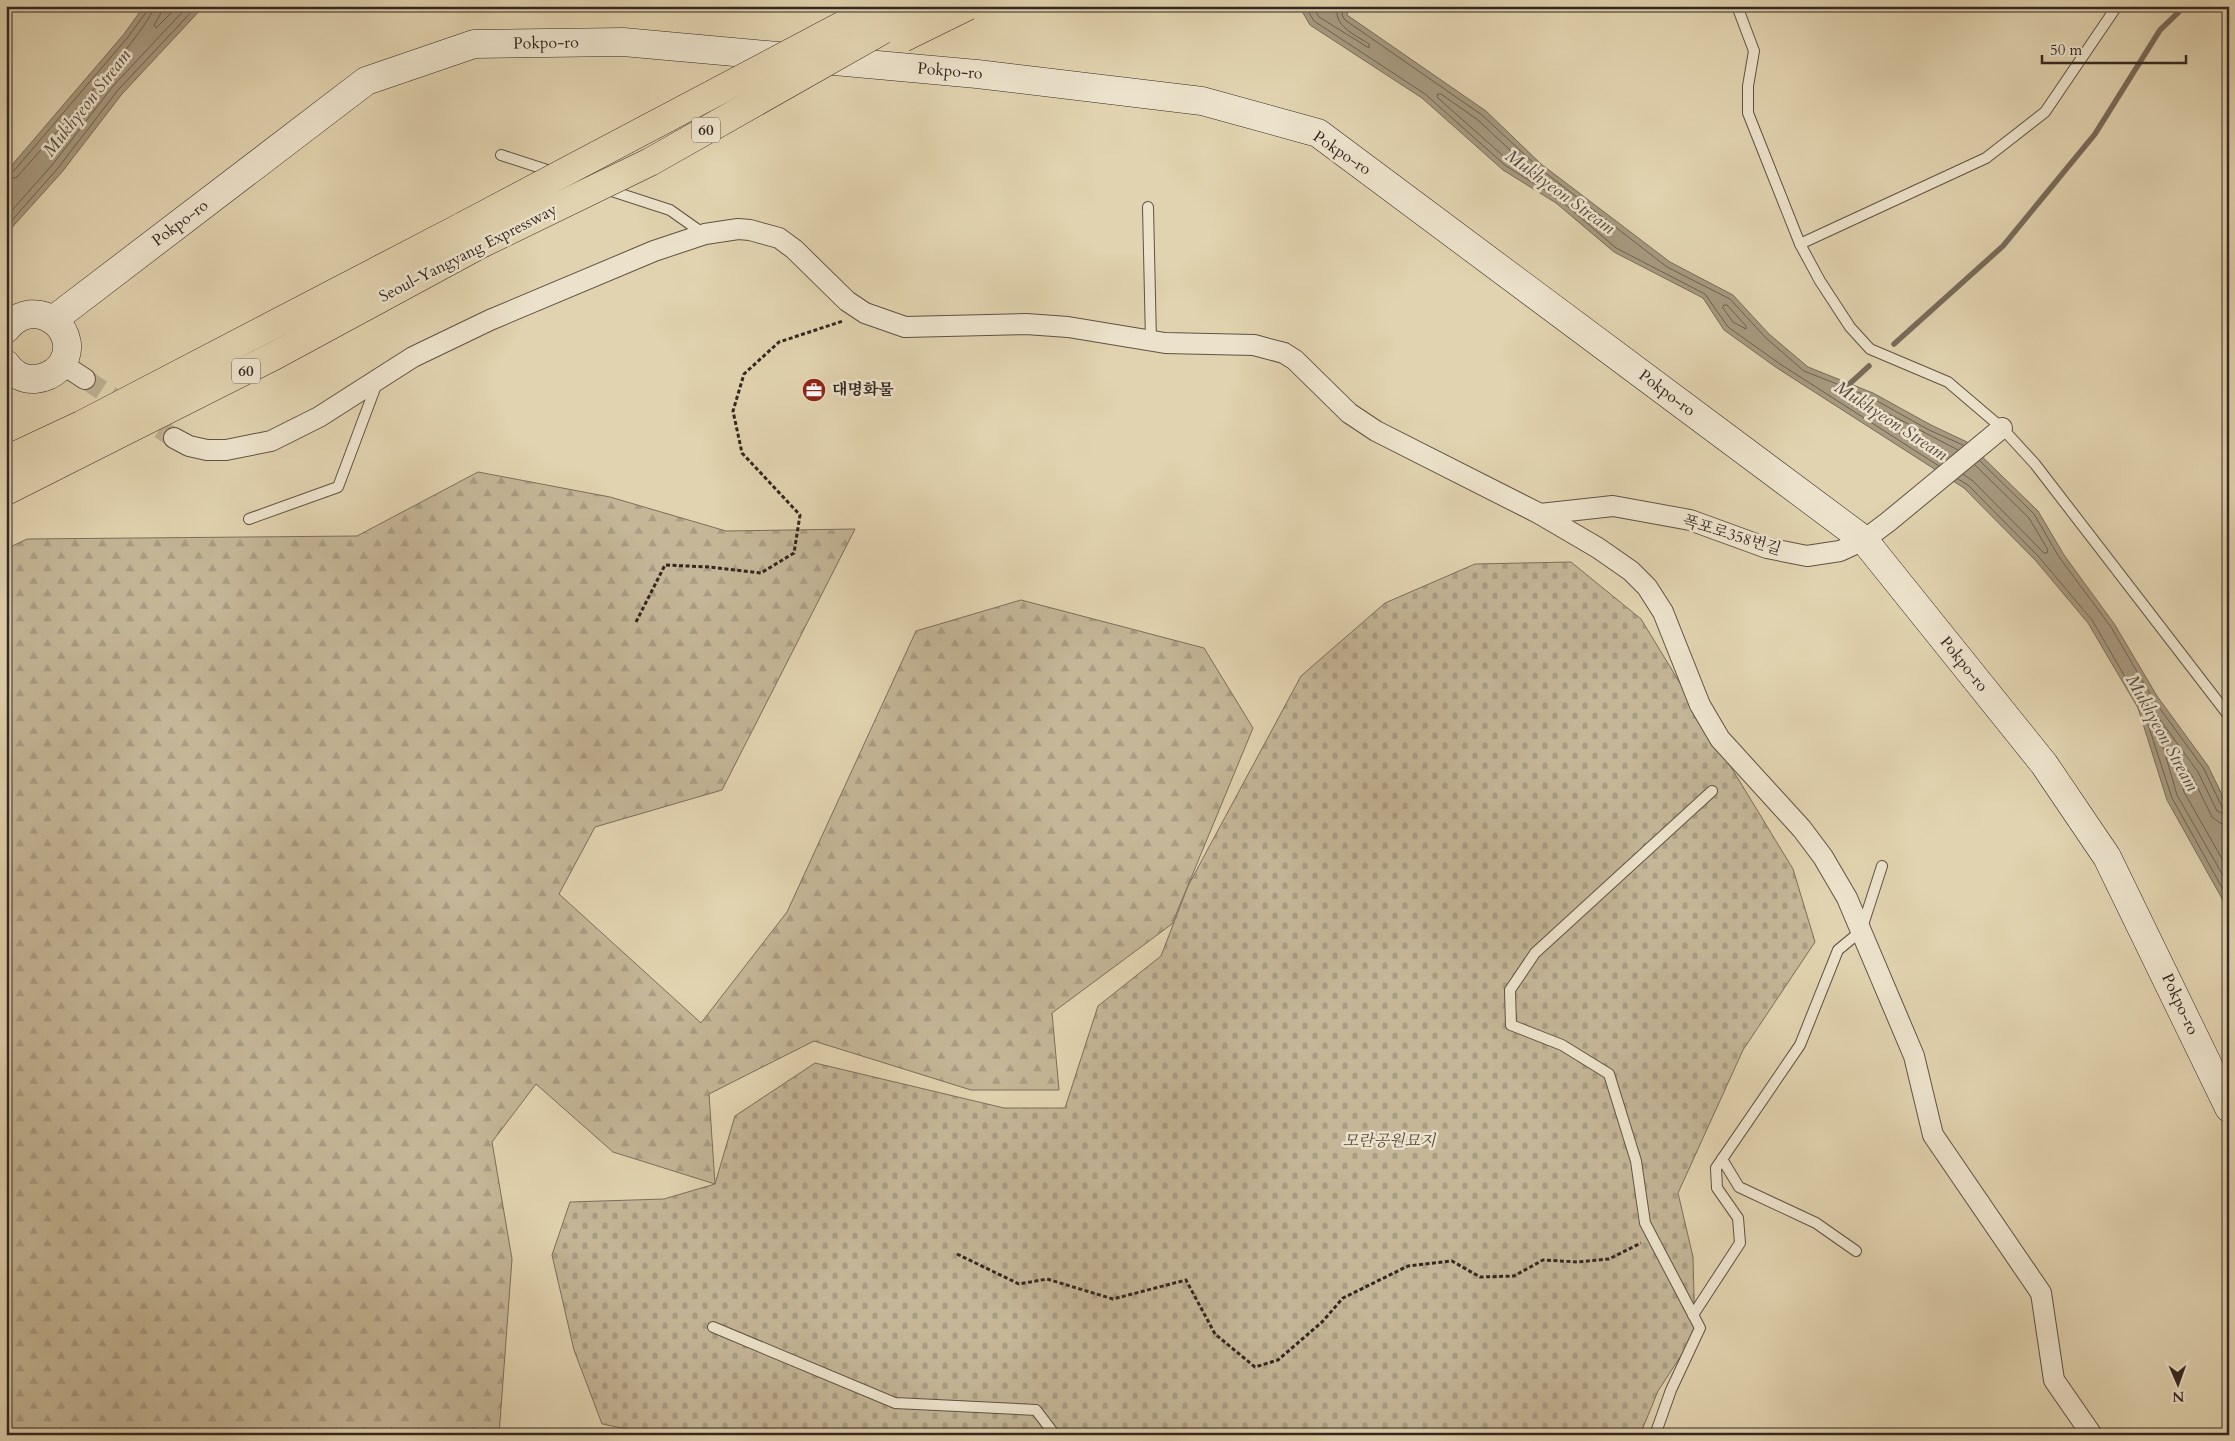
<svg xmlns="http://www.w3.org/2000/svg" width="2235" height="1441" font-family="Cardo,'Noto Serif KR',serif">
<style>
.forest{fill:url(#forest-firs);stroke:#7c6e5c}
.cemetery{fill:url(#cemetery-stones);stroke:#7c6e5c}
.water{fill:#a6997f;stroke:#786b5a}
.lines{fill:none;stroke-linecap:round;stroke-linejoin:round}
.shore{stroke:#6d6050;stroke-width:1}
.stream{stroke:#786b5a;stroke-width:5.5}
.street-tunnel{stroke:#beb193;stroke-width:20;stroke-dasharray:20 10;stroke-linecap:butt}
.lane-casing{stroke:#5f5245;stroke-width:12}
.street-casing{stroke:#5f5245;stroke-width:22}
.secondary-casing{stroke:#342722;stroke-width:29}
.highway-casing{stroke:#342722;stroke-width:29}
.path{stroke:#342722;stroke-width:3;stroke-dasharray:4 2.5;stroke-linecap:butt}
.lane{stroke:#ece2cb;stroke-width:10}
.street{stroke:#ece2cb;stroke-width:20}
.secondary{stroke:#ece2cb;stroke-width:28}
.highway{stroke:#e1d3af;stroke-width:28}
.highway-bridge-casing{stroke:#342722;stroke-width:29;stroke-linecap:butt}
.highway-bridge{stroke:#e1d3af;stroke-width:28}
.labels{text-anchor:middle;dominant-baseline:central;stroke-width:5;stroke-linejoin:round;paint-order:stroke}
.shield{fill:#ece2cb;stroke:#6b5f55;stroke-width:1}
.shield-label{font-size:15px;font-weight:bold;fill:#342722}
.street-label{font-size:16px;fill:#342722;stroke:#ece2cb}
.poi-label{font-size:16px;font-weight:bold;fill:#342722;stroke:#ece2cb;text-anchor:start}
.park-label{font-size:16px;font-style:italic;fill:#584b3f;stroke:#ece2cb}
.water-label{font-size:18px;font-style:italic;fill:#56493e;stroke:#ece2cb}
</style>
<defs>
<pattern id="forest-firs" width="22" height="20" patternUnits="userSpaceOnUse" patternTransform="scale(1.25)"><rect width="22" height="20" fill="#c4b697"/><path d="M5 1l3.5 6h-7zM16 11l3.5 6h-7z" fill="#a99c82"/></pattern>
<pattern id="cemetery-stones" width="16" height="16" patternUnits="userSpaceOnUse" patternTransform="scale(1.25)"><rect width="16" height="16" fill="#c4b697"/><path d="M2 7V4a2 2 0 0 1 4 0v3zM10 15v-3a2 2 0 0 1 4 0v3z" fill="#a99c82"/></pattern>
</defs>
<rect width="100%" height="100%" fill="#e1d3af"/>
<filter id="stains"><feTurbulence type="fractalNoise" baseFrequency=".004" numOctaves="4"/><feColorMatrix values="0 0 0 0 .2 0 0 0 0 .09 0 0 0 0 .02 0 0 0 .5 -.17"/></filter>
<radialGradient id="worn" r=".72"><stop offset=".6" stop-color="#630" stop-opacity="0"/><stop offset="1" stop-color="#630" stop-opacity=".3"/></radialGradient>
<path class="forest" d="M478 472 610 497 726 531 855 529 722 790 595 827 559 894 701 1023 787 912 916 631 1021 600 1204 648 1253 728 1172 924 1052 1013 1059 1090H971L814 1041 709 1094 715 1184 613 1152 536 1084 492 1142 512 1259 499 1435H6V549L27 539 357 536Z"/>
<path class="cemetery" d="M1571 562 1641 619 1793 869 1815 942 1743 1050 1678 1193 1693 1257 1695 1334 1658 1391 1640 1435H656L602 1424 574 1350 552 1255 570 1202 664 1199 715 1184 735 1116 815 1063 1004 1108H1065L1098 1006 1161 956 1188 886 1301 676 1385 603 1475 564Z"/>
<g class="water">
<path d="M144 6H204L122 94 62 172 6 234V172L124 34Z"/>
<path d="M1299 6H1349L1347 15 1486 111 1541 164 1670 262 1733 295 1769 334 1808 367 1873 393 1931 425 1967 442 2038 511 2064 555 2115 625 2157 696 2208 766 2229 809V911L2167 800 2138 708 2088 623 2036 561 1964 488 1777 368 1724 330 1703 298 1614 252 1556 203 1503 170 1422 98 1310 25Z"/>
</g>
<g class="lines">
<g class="shore">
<path d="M162 6 160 15 154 25 156 28 178 6"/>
<path d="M1305 6 1314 21 1425 94 1506 166 1559 199 1616 248 1705 294 1728 327 1780 364 1939 466"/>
<path d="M1312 6 1319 17 1369 48V44C1354 34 1333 26 1337 6"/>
<path d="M1344 6 1342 15 1345 20 1482 115 1538 167 1667 267 1730 299 1766 338 1804 371 1870 397 1929 430 1963 445"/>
<path d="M1438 94H1441L1478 120 1527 166 1528 170H1525L1509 161 1438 98Z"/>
<path d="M6 175 12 173 128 37 147 11 148 6"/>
<path d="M6 181 17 177C37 154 153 26 154 6"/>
<path d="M6 217 53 164 113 86 188 6"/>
<path d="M6 227 58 168 118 90 197 6"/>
<path d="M1724 305H1727L1746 326V329L1733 322 1723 308Z"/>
<path d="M1980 461 2034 514 2059 557 2111 627 2153 699 2204 769 2222 807 2229 810"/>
<path d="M1944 462 1850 401V398L1853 397 1868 403 1958 450"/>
<path d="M1963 474 1973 481 2044 553H2047L2048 550 2029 518 1975 465"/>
<path d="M1958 479 1968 485 2039 557 2092 620 2142 706 2172 798 2229 900"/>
<path d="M2229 816 2217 811 2198 772 2158 717 2154 716 2177 795 2229 886"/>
<path d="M2229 824 2220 823 2212 817 2192 776 2179 758H2175L2184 792 2229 871"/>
</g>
<g class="stream">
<path d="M1894 344 2003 246 2095 134 2160 30 2185 6"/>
<path d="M1845 388 1869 366"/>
</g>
<path class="street-tunnel" d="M85 379 174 438"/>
<g class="lane-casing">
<g id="lane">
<path d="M1737 6 1754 51 1748 86V113L1800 244 1820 281 1850 327 1870 349 1948 382 2002 428 2035 464 2229 716"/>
<path d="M501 155 670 210 704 234"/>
<path d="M1148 207 1151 341"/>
<path d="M1800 244 1986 158 2045 112 2117 6"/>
<path d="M249 519 338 487 377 383"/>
<path d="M1722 1159 1739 1187 1816 1223 1856 1251"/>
<path d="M1693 1315 1740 1243 1738 1218 1717 1188 1716 1168 1800 1045 1838 950 1861 931 1882 866"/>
<path d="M713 1327 895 1403 1036 1410 1055 1435"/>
<path d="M1655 1435 1671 1390 1700 1328 1645 1223 1636 1161 1609 1074 1562 1045 1511 1025 1510 990 1535 953 1712 791"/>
</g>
</g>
<g class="street-casing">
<g id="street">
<path d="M62 364 85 379"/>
<path d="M174 438 189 446 207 450H226L271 441 319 417 413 357 490 320 654 251 705 234 738 229 750 230 779 238 794 249 847 301 865 313 905 327 1026 324 1068 327 1165 343 1254 345 1284 353 1295 360 1349 413 1376 431 1540 514 1598 548 1631 571 1647 587 1663 612 1700 705 1720 739 1802 829 1823 857 1847 898 1914 1056 1933 1135 2041 1293 2054 1380 2092 1435"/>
<path d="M1540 514 1613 506 1690 520 1767 548 1807 556 1840 551 1864 540 1888 522 2002 428"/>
</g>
</g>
<g class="secondary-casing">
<g id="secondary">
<path d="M53 320 366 81 474 44 623 42 977 74 1202 101 1318 133 1864 540 2044 764 2107 857 2229 1108"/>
<path d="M6 329C36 291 87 334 59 368 53 374 45 378 35 379 24 380 12 374 6 364"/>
</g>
</g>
<g class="highway-casing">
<g id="highway">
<path d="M6 460 81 425 463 226"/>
<path d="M6 491 274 356 481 244"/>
</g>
</g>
<g class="path">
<path d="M636 622 665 565 709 567 761 573 794 553 800 515 742 453 733 411 744 374 779 342 843 321"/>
<path d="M957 1254 1019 1284 1047 1279 1113 1299 1186 1280 1215 1334 1255 1367 1278 1360 1322 1322 1343 1298 1408 1266 1452 1261 1480 1277 1514 1276 1543 1260 1577 1262 1609 1259 1641 1243"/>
</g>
<use href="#lane" class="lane"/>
<use href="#street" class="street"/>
<use href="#secondary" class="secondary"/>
<use href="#highway" class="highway"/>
<g class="highway-bridge-casing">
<g id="highway-bridge">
<path d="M903 38 968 6"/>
<path d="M463 226 879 6"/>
<path d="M481 244 650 162 925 6"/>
</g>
</g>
<use href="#highway-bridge" class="highway-bridge"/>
</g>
<defs>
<g id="office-disc" transform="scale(1.25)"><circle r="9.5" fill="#8f2418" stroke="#ece2cb"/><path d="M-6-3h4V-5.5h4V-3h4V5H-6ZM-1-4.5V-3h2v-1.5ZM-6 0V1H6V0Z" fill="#fff"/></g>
</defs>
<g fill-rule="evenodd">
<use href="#office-disc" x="814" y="390"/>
</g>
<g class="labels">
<g class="shield">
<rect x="692" y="117.5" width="28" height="25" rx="4"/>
<rect x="232" y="358.5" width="28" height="25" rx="4"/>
</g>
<g class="shield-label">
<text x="706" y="130">60</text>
<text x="246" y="371">60</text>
</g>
<g class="street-label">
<text transform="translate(546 43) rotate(-1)">Pokpo-ro</text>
<text transform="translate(950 71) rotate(5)">Pokpo-ro</text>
<text transform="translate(1342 153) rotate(34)">Pokpo-ro</text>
<text transform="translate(180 223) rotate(-37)">Pokpo-ro</text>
<text transform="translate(468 253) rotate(-27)">Seoul-Yangyang Expressway</text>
<text transform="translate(1667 393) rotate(37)">Pokpo-ro</text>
<text transform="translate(1732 535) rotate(17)">폭포로358번길</text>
<text transform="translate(1964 664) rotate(51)">Pokpo-ro</text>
<text transform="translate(2180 1004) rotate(65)">Pokpo-ro</text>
</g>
<g class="poi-label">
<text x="832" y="390">대명화물</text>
</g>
<g class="park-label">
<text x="1389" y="1141">모란공원묘지</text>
</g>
<g class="water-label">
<text transform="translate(87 103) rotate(-52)">Mukhyeon Stream</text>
<text transform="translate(1560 192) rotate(36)">Mukhyeon Stream</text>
<text transform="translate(1891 421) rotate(33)">Mukhyeon Stream</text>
<text transform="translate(2162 733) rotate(61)">Mukhyeon Stream</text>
</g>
</g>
<rect width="2235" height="1441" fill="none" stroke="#e1d3af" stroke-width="25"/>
<rect x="8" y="8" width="2220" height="1426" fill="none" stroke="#342722" stroke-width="2.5"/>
<rect x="12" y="12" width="2210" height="1416" fill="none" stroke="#342722"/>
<g transform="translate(2178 1384) rotate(178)" stroke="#ece2cb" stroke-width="4" paint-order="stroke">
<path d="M0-4L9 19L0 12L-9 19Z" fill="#342722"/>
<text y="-8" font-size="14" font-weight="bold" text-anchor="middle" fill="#342722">N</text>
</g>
<path d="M2042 55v8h144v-8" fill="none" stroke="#342722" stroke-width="2.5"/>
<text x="2050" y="55" font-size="15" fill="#342722" stroke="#ece2cb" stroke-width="4" paint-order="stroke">50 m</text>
<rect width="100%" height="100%" filter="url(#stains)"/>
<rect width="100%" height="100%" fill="url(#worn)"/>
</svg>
